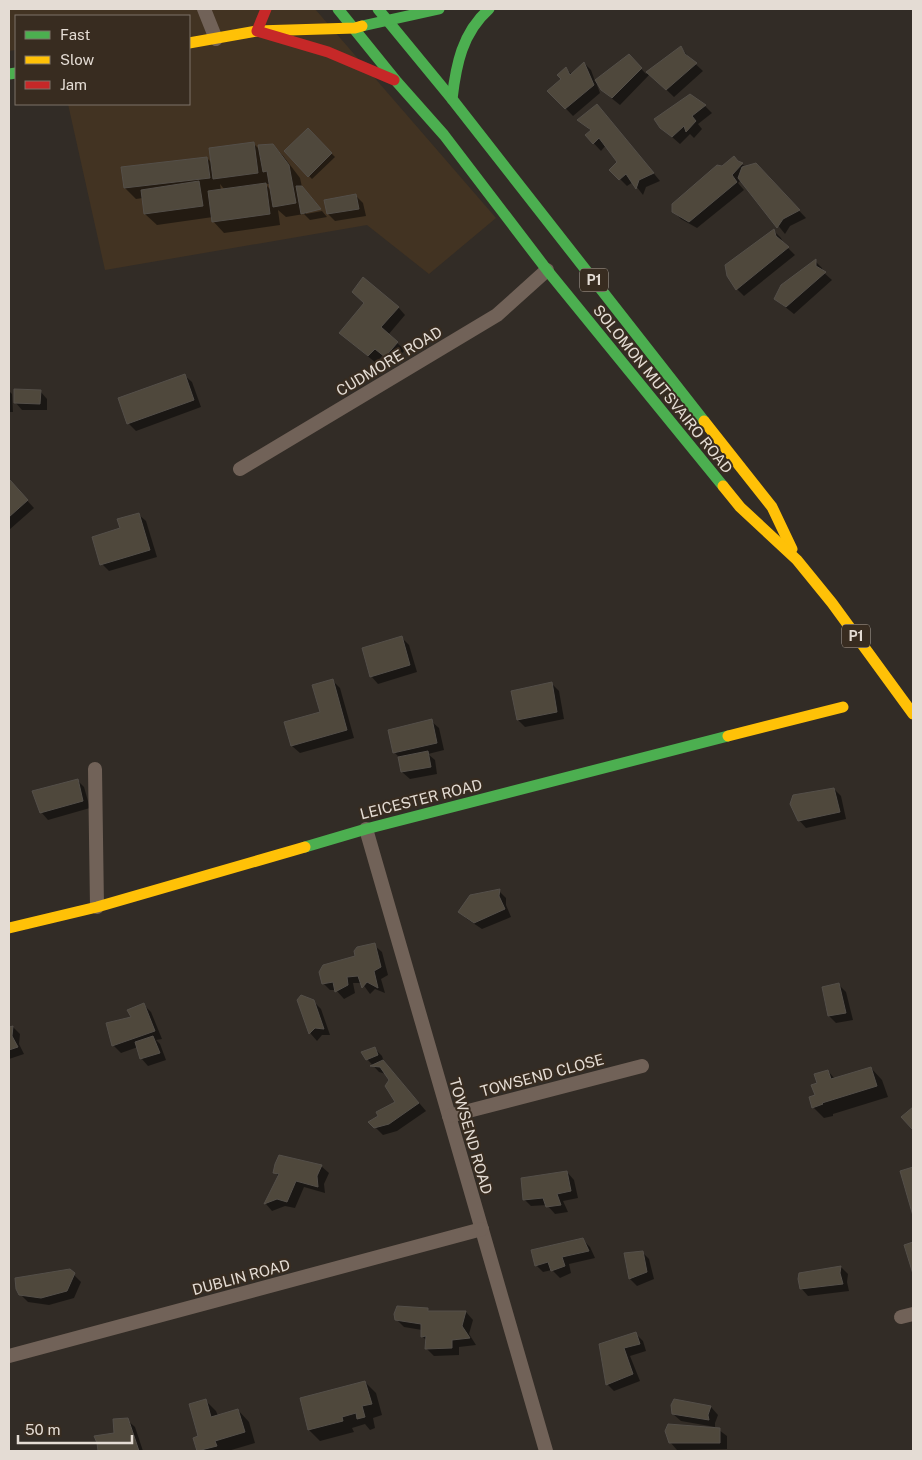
<svg xmlns="http://www.w3.org/2000/svg" width="922" height="1460" font-family="'Public Sans',sans-serif">
<style>
.built{fill:#423322}
.shadow{fill:#0007;fill-rule:evenodd}
.building{fill:#4f483c;stroke:#544f49}
.lines{fill:none;stroke-linecap:round;stroke-linejoin:round}
.street{stroke:#716258;stroke-width:14}
.fast{stroke:#4caf50;stroke-width:11}
.slow{stroke:#ffc107;stroke-width:11}
.jam{stroke:#c62828;stroke-width:11}
.labels{text-anchor:middle;dominant-baseline:central;stroke-width:4;stroke-linejoin:round;paint-order:stroke}
.shield{fill:#382c20;stroke:#b0a79e;stroke-width:1}
.shield-label{font-size:14px;font-weight:bold;fill:#e4dcd4}
.street-label{font-size:15px;fill:#e4dcd4;stroke:#382c20}
</style>
<rect width="100%" height="100%" fill="#322c26"/>
<path class="built" d="M9 9H315L496 218 429 274 367 225 105 270 68 104H189V16H16V50L9 51Z"/>
<g class="shadow">
<path d="M681 47 690 59 703 71 674 97 650 74 620 105 610 97 599 84 597 85 600 93 573 116 549 91 563 79 566 68 572 75 584 63 591 70 595 81 629 56 646 74Z"/>
<path d="M690 96 705 106 712 113 698 124 702 129 694 138 690 134 680 144 664 130Z"/>
<path d="M604 113 660 181 646 187 643 195 633 182 627 186 611 170 619 162 606 145 601 151 586 135 591 131 579 120Z"/>
<path d="M308 130 335 157 312 179 286 152Z"/>
<path d="M253 143 260 150 273 145 284 157 300 178 302 187 320 208 306 211V214L322 211 327 217 310 220 304 214 286 217 278 210 280 225 224 233 213 221V217L157 225 145 214 143 198 136 199 125 188 207 158 212 163ZM220 184 225 190H221ZM265 184H271L272 191Z"/>
<path d="M738 162 746 167 763 172 806 218 790 226 785 234 741 180 738 183 744 190 697 228 681 219 674 212 722 168Z"/>
<path d="M356 196 363 203 366 216 335 221 328 214Z"/>
<path d="M774 231 781 238 783 243 795 255 744 296 737 289Z"/>
<path d="M815 261 822 268 823 272 832 280 794 314 775 299Z"/>
<path d="M398 307 405 315 388 335 405 350 393 363 383 355 376 363 348 340Z"/>
<path d="M184 375 192 382 201 407 136 431 128 423Z"/>
<path d="M9 391 12 394 13 412H9Z"/>
<path d="M40 391 47 399V410H22L15 402Z"/>
<path d="M10 482 34 508 9 530V483Z"/>
<path d="M138 514 146 521 157 557 109 571 102 564 121 529Z"/>
<path d="M402 638 409 645 417 672 378 684 371 676Z"/>
<path d="M333 681 340 688 354 738 300 753 292 746 322 713Z"/>
<path d="M552 684 559 691 564 719 525 727 518 720Z"/>
<path d="M431 721 439 728 444 750 428 754 435 760 437 774 410 779 402 772 400 758 395 753Z"/>
<path d="M77 780 84 787 90 808 48 820 41 812Z"/>
<path d="M834 789 841 796 846 819 806 828 799 820Z"/>
<path d="M499 891 506 898V905L511 917 482 929 467 919 460 912Z"/>
<path d="M374 945 382 952 388 975 381 979 385 993 375 989 370 994 362 983H353L355 993 344 999 336 990H330L323 983Z"/>
<path d="M839 985 846 992 853 1020 836 1023 829 1016 824 988Z"/>
<path d="M298 1001H313L321 1009 330 1035H322L317 1041 311 1034Z"/>
<path d="M144 1005 151 1012 162 1039 156 1040 160 1044 166 1060 148 1066 141 1058 138 1047 121 1053 113 1045Z"/>
<path d="M13 1027 20 1034 19 1044 24 1054 9 1059V1028Z"/>
<path d="M374 1048 382 1056 384 1062 426 1111 397 1131 383 1135 370 1122 397 1102 391 1080 386 1074 379 1072 367 1059Z"/>
<path d="M871 1068 882 1080 888 1097 833 1114V1116L824 1118 813 1107 819 1084 828 1071 835 1079Z"/>
<path d="M321 1166 329 1173 324 1184 325 1193 304 1187 295 1208 285 1206 272 1211 266 1204 279 1177 275 1172Z"/>
<path d="M567 1172 574 1180 578 1198 563 1201 568 1212 555 1214 547 1205 531 1206 524 1199Z"/>
<path d="M583 1240 590 1247 595 1258 569 1264 571 1273 560 1278 552 1270 543 1272 536 1265Z"/>
<path d="M642 1252 649 1259 654 1279 637 1286 630 1279 626 1254Z"/>
<path d="M841 1267 848 1274 847 1282 849 1291 808 1296 801 1288Z"/>
<path d="M69 1270 81 1282 74 1298 49 1305 28 1302 20 1294Z"/>
<path d="M427 1309 430 1312H466L473 1320 469 1334 476 1345 459 1347V1355L434 1356 427 1349V1341L422 1336V1330L404 1327 396 1319Z"/>
<path d="M636 1334 643 1341 646 1351 630 1356 640 1381 614 1391 607 1384 600 1345Z"/>
<path d="M365 1382 376 1393 382 1415 373 1418 375 1428 370 1430 365 1424 352 1428 354 1432 320 1441 309 1430Z"/>
<path d="M205 1400 216 1411 218 1416 238 1410 249 1422 255 1443 228 1451H198L194 1438 200 1437Z"/>
<path d="M675 1400 711 1407 718 1415 715 1423V1427L681 1421 673 1414Z"/>
<path d="M127 1420 135 1427 143 1451H99L98 1443 116 1434Z"/>
<path d="M715 1427 727 1436V1449L677 1450 670 1442 715 1429Z"/>
</g>
<g class="building">
<path d="M681 46 685 54 697 63 666 90 646 72Z"/>
<path d="M629 54 642 68 612 98 601 90 595 80Z"/>
<path d="M584 62 594 85 565 109 547 91 561 79 557 75 566 67 570 75Z"/>
<path d="M690 94 706 105 692 116 696 121 686 132 684 126 672 137 660 128 654 119Z"/>
<path d="M597 104 654 173 639 180 636 189 626 174 619 180 609 170 617 162 599 138 593 144 585 135 591 130 577 120Z"/>
<path d="M308 128 332 153 308 177 284 151Z"/>
<path d="M254 142 258 173 213 179 209 148Z"/>
<path d="M273 144 289 165 296 203 273 207 267 171 263 172 258 145Z"/>
<path d="M734 156 738 161 743 163 732 175 737 182 689 222 672 212V204L717 165 722 166Z"/>
<path d="M207 157 210 178 124 188 121 167Z"/>
<path d="M756 163 800 210 783 219 777 228 738 178 742 167Z"/>
<path d="M199 181 203 206 144 214 141 190Z"/>
<path d="M266 183 270 214 212 222 208 191Z"/>
<path d="M296 186H302L321 209 301 214Z"/>
<path d="M356 194 359 209 327 214 324 200Z"/>
<path d="M774 229 776 236 789 247 736 290 727 276 725 265Z"/>
<path d="M816 259V266L826 272 786 307 774 299 781 285Z"/>
<path d="M363 277 399 307 381 327 398 342 385 357 375 349 368 356 339 333 364 303 352 292Z"/>
<path d="M185 374 194 400 127 424 118 398Z"/>
<path d="M14 389 41 390 40 404 14 403Z"/>
<path d="M10 480 28 500 9 517V481Z"/>
<path d="M139 513 150 550 100 565 92 537 120 528 117 519Z"/>
<path d="M402 636 410 665 370 677 362 648Z"/>
<path d="M333 679 347 730 291 746 284 722 320 712 312 685Z"/>
<path d="M552 682 557 712 517 720 511 691Z"/>
<path d="M432 719 437 743 393 753 388 730Z"/>
<path d="M428 751 431 767 401 772 398 757Z"/>
<path d="M78 779 83 801 40 813 32 791Z"/>
<path d="M834 788 840 812 798 821 790 804 793 795Z"/>
<path d="M500 889 499 896 505 909 474 923 458 912 470 895Z"/>
<path d="M375 943 381 967 374 971 378 988 367 982 362 988 358 976 347 977 348 985 335 992 333 982 322 984 319 972 323 965 355 956 354 951 357 947Z"/>
<path d="M839 983 846 1013 828 1016 822 987Z"/>
<path d="M301 995 314 1000 324 1029 315 1028 309 1034 297 1000Z"/>
<path d="M144 1003 155 1031 112 1046 106 1023 131 1017 127 1010Z"/>
<path d="M13 1026 12 1036 18 1047 9 1050V1027Z"/>
<path d="M153 1036 160 1053 140 1059 135 1042Z"/>
<path d="M375 1047 378 1055 366 1060 361 1052Z"/>
<path d="M383 1060 419 1103 389 1124 374 1128 368 1122 378 1116 376 1112 395 1102 385 1086 389 1080 380 1067 370 1066Z"/>
<path d="M871 1067 877 1086 822 1103 823 1104 812 1108 809 1097 815 1095 811 1085 817 1083 814 1074 828 1070 831 1079Z"/>
<path d="M913 1107V1130L901 1117Z"/>
<path d="M279 1155 322 1165 317 1176 318 1187 296 1181 287 1202 277 1199 264 1204 279 1174 273 1173 275 1164Z"/>
<path d="M913 1167V1216L900 1171Z"/>
<path d="M567 1171 571 1191 557 1194 561 1205 546 1207 543 1198 523 1200 521 1178Z"/>
<path d="M583 1238 589 1251 562 1257 565 1266 551 1271 548 1262 535 1266 531 1250Z"/>
<path d="M913 1242V1274L904 1245Z"/>
<path d="M643 1251 647 1272 629 1279 624 1253Z"/>
<path d="M841 1266 840 1273 843 1284 800 1289 798 1279 799 1273Z"/>
<path d="M70 1269 75 1273 67 1291 41 1298 19 1295 16 1289 15 1278Z"/>
<path d="M397 1306 428 1308V1311H466L462 1326 470 1338 452 1340V1348L425 1349 426 1336 421 1337V1324L395 1320 394 1314Z"/>
<path d="M636 1332 640 1344 624 1348 633 1374 606 1385 599 1344Z"/>
<path d="M365 1381 372 1404 362 1406 365 1417 357 1419 356 1413 342 1417 343 1421 308 1430 300 1398Z"/>
<path d="M206 1399 211 1417 238 1409 245 1432 215 1441 217 1446 197 1451 193 1438 198 1436 189 1404Z"/>
<path d="M674 1399 711 1406 708 1415 709 1420 672 1414 671 1405Z"/>
<path d="M128 1418 139 1451H98L97 1443 94 1436 114 1433 113 1419Z"/>
<path d="M668 1424 720 1428V1443H669L665 1431Z"/>
</g>
<g class="lines">
<g class="street">
<path d="M204 9 216 39"/>
<path d="M240 469 497 315 547 270"/>
<path d="M95 769 97 907"/>
<path d="M366 829 546 1451"/>
<path d="M449 1116 642 1066"/>
<path d="M901 1317 913 1314"/>
<path d="M9 1356 482 1229"/>
</g>
<g class="fast">
<path d="M338 9 397 82 444 135 547 270 723 486"/>
<path d="M378 9 452 99 704 421"/>
<path d="M362 26 439 9"/>
<path d="M9 74 16 73"/>
<path d="M452 99C456 65 462 33 489 9"/>
<path d="M305 847 366 829 728 736"/>
</g>
<g class="slow">
<path d="M189 43 257 31 355 28 362 26"/>
<path d="M704 421 772 507 792 549"/>
<path d="M723 486 740 507 797 560 832 603 913 714"/>
<path d="M728 736 843 707"/>
<path d="M9 928 97 907 305 847"/>
</g>
<path class="jam" d="M266 9 257 31 328 52 394 80"/>
</g>
<g class="labels">
<g class="shield">
<rect x="580" y="268.5" width="28" height="23" rx="4"/>
<rect x="842" y="624.5" width="28" height="23" rx="4"/>
</g>
<g class="shield-label">
<text x="594" y="280">P1</text>
<text x="856" y="636">P1</text>
</g>
<g class="street-label">
<text transform="translate(389 361) rotate(-31)">CUDMORE ROAD</text>
<text transform="translate(663 389) rotate(51)">SOLOMON MUTSVAIRO ROAD</text>
<text transform="translate(421 799) rotate(-14)">LEICESTER ROAD</text>
<text transform="translate(542 1075) rotate(-15)">TOWSEND CLOSE</text>
<text transform="translate(471 1136) rotate(74)">TOWSEND ROAD</text>
<text transform="translate(241 1277) rotate(-15)">DUBLIN ROAD</text>
</g>
</g>
<rect width="922" height="1460" fill="none" stroke="#e4dcd4" stroke-width="20"/>
<rect x="15" y="15" width="175" height="90" fill="#382c20" stroke="#7d7268"/>
<rect x="25" y="31" width="25" height="8" fill="#4caf50" stroke="#7d7268"/>
<text x="60" y="40" font-size="15" fill="#e4dcd4">Fast</text>
<rect x="25" y="56" width="25" height="8" fill="#ffc107" stroke="#7d7268"/>
<text x="60" y="65" font-size="15" fill="#e4dcd4">Slow</text>
<rect x="25" y="81" width="25" height="8" fill="#c62828" stroke="#7d7268"/>
<text x="60" y="90" font-size="15" fill="#e4dcd4">Jam</text>
<path d="M18 1435v8h114v-8" fill="none" stroke="#e4dcd4" stroke-width="2.5"/>
<text x="25" y="1435" font-size="15" fill="#e4dcd4" stroke="#382c20" stroke-width="4" paint-order="stroke">50 m</text>
</svg>
